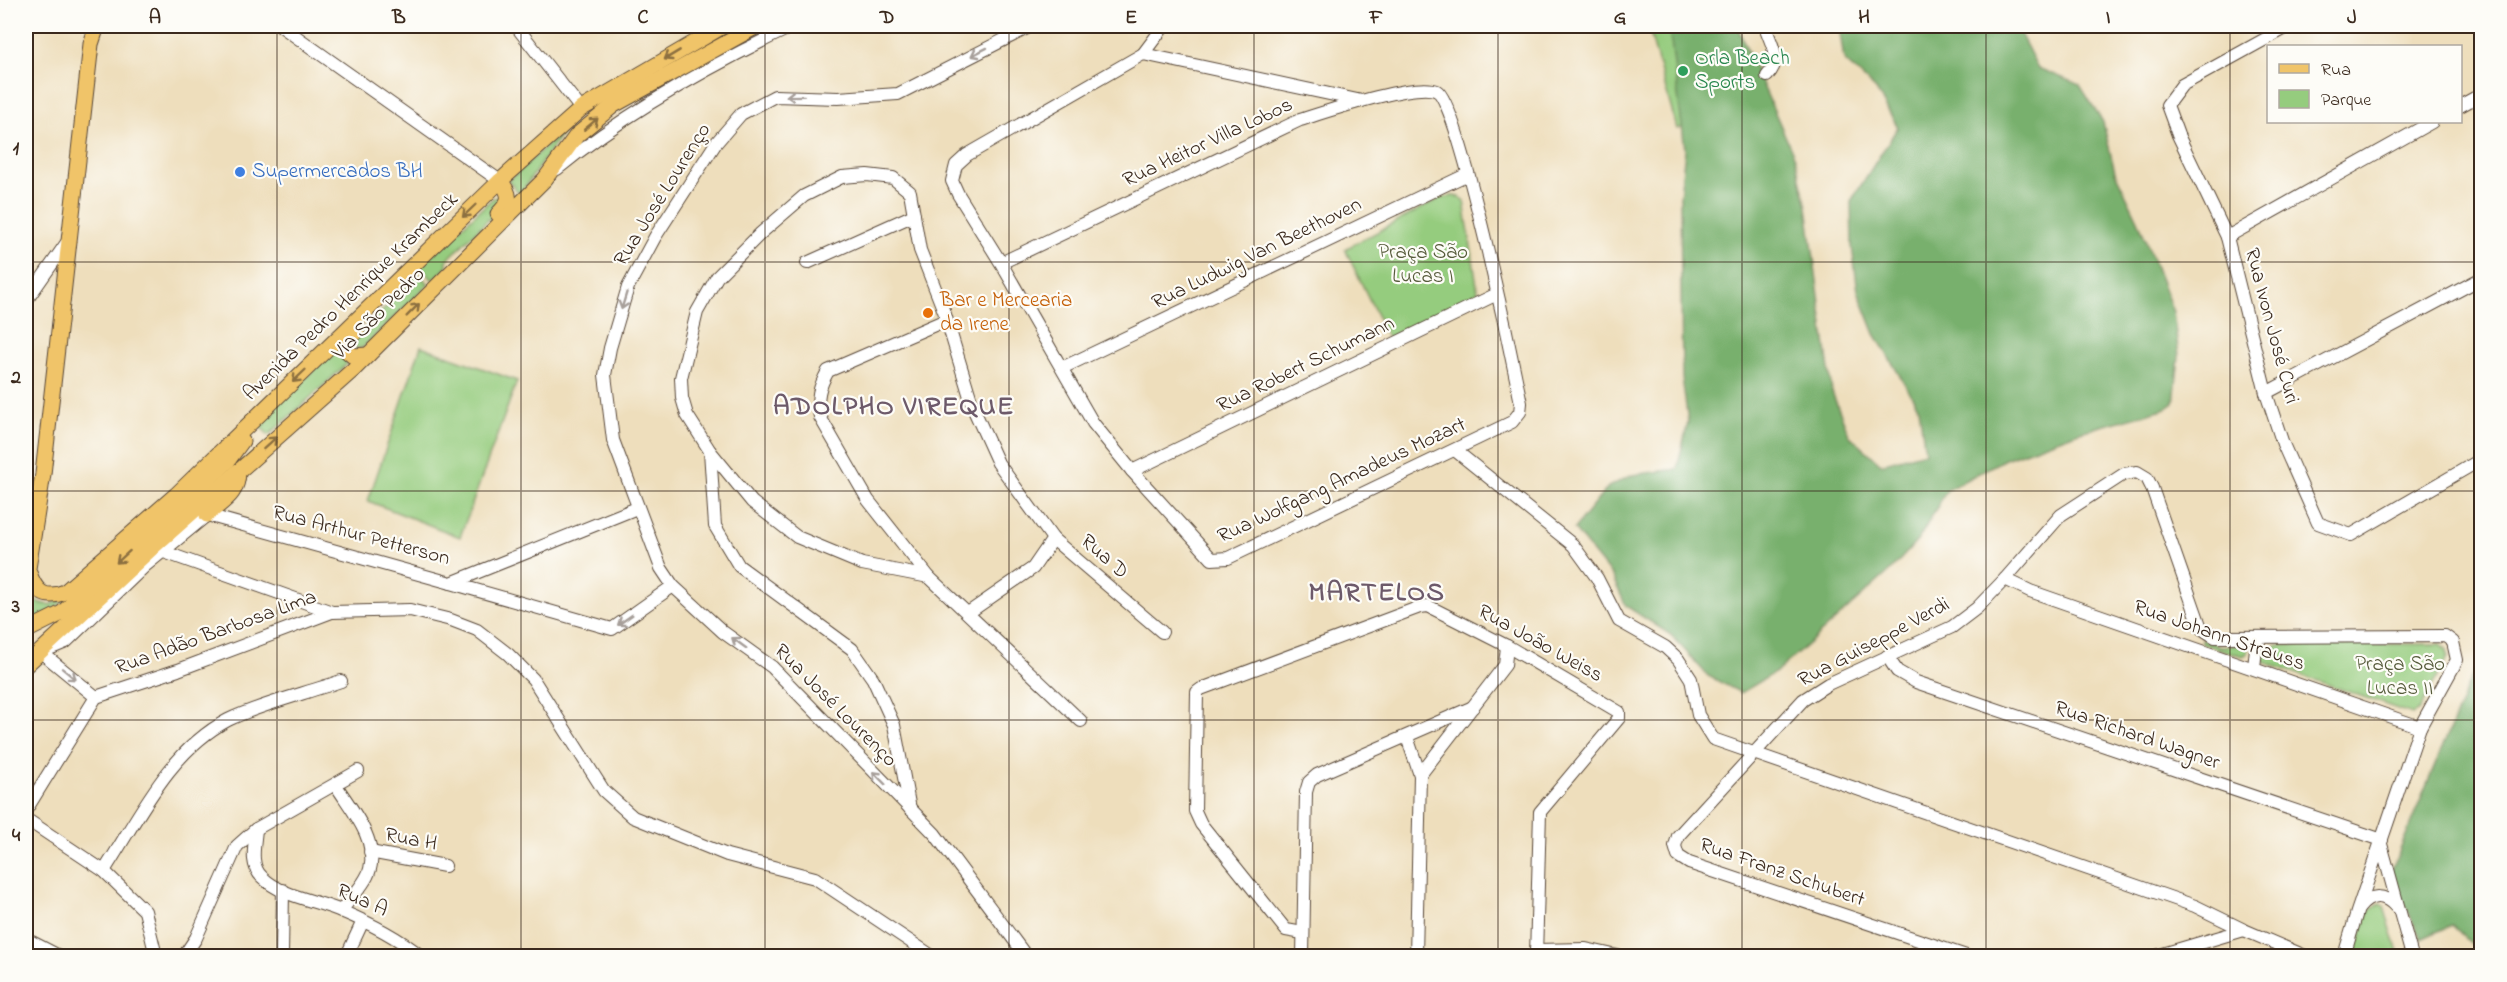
<svg xmlns="http://www.w3.org/2000/svg" width="2507" height="982" font-family="'Indie Flower',sans-serif">
<style>
.green{fill:#95cc7e;stroke:#687b4e;stroke-width:1.5}
.forest{fill:#78b06d;stroke:#5a6d46;stroke-width:1.5}
.lines{fill:none;stroke-linecap:round;stroke-linejoin:round}
.minor-casing{stroke:#564536;stroke-width:14}
.major-casing{stroke:#564536;stroke-width:17}
.minor{stroke:#fff;stroke-width:12}
.major{stroke:#f0c469;stroke-width:15}
.oneway{stroke:#a79f9a}
.oneway2{stroke:#8c6f40}
.grid{fill:none;stroke:#3b2a1e;stroke-width:1.5;stroke-opacity:0.55}
.leisure-dot{fill:#2e9e5b;stroke:#fdfcf7;stroke-width:2}
.shop-dot{fill:#3f7fe0;stroke:#fdfcf7;stroke-width:2}
.food-dot{fill:#e8710a;stroke:#fdfcf7;stroke-width:2}
.labels{text-anchor:middle;dominant-baseline:central;stroke-width:4.5;stroke-linejoin:round;paint-order:stroke}
.leisure-label{font-size:21px;fill:#27864d;stroke:#fdfcf7;text-anchor:start}
.street-label{font-size:21px;fill:#3b2a1e;stroke:#fdfcf7}
.shop-label{font-size:21px;fill:#366cbe;stroke:#fdfcf7;text-anchor:start}
.park-label{font-size:21px;fill:#565b3b;stroke:#fdfcf7}
.food-label{font-size:21px;fill:#c56008;stroke:#fdfcf7;text-anchor:start}
.district-label{font-size:27px;font-weight:bold;letter-spacing:1.5px;fill:#6d5a6a;stroke:#fdfcf7}
.neatline{fill:none;stroke:#3b2a1e;stroke-width:2}
.grid-label{font-size:20px;text-anchor:middle;font-weight:bold;fill:#3b2a1e}
</style>
<rect width="100%" height="100%" fill="#fdfcf7"/>
<filter id="ink" filterUnits="userSpaceOnUse"><feTurbulence type="fractalNoise" baseFrequency=".0167" numOctaves="2"/><feDisplacementMap in="SourceGraphic" scale="12" xChannelSelector="R" yChannelSelector="G"/><feConvolveMatrix kernelMatrix="1 2 1 2 8 2 1 2 1" color-interpolation-filters="sRGB"/></filter>
<filter id="wash" filterUnits="userSpaceOnUse"><feTurbulence type="fractalNoise" baseFrequency=".008" numOctaves="4" result="noise"/><feDisplacementMap in="SourceGraphic" scale="24" xChannelSelector="R" yChannelSelector="G"/><feGaussianBlur stdDeviation="1.35" result="paint"/><feColorMatrix in="noise" values="0 0 0 0 0 0 0 0 0 0 0 0 0 0 0 0 0 1.4 0 .05"/><feComposite in="paint" operator="in"/></filter>
<g filter="url(#wash)">
<rect width="100%" height="100%" fill="#eedebc"/>
<g class="green">
<path d="M1648 26H1694L1718 116 1677 129Z"/>
<path d="M565 129 520 194 508 181Z"/>
<path d="M1453 196 1460 197 1464 201 1478 292 1388 338 1345 249 1441 198Z"/>
<path d="M502 197 503 205 447 260V267L433 280 419 266 493 198Z"/>
<path d="M415 271 429 284 362 348H354L352 340 408 286 409 276Z"/>
<path d="M421 346 517 381 460 537 368 501Z"/>
<path d="M335 350 348 363 269 435 257 424Z"/>
<path d="M67 598 50 612 32 620 31 618 33 601 49 605Z"/>
<path d="M2202 639 2220 646 2244 645 2249 650 2248 653 2243 656 2202 644Z"/>
<path d="M2440 644 2447 650 2448 657 2419 710 2412 714 2269 664 2263 662 2265 649 2277 645Z"/>
<path d="M2380 904 2384 907 2399 956H2354L2369 910Z"/>
</g>
<g class="forest">
<path d="M1669 26H1736L1738 29 1795 158 1807 207 1832 392 1849 435 1881 464 1925 452 1919 408 1875 334 1858 291 1852 247 1851 201 1898 127 1876 90 1844 60 1839 26H2016L2038 68 2080 85 2103 122 2115 172 2138 220 2173 312 2179 356 2174 403 2167 408 2076 433 2005 459 1947 490 1918 540 1890 571 1778 671 1741 693 1708 676 1671 635 1626 606 1612 576 1574 529 1608 487 1632 475 1677 469 1688 422 1682 377 1680 196 1685 149Z"/>
<path d="M2481 654V953L2452 925 2421 939 2390 874Z"/>
</g>
</g>
<g filter="url(#ink)">
<g class="lines">
<g class="minor-casing">
<g id="minor">
<path d="M281 26 500 181"/>
<path d="M516 26 581 109"/>
<path d="M1765 26C1771 45 1783 59 1767 76"/>
<path d="M2289 26 2182 85 2167 105 2178 135 2227 237 2266 393 2283 444 2318 523 2351 535 2482 459"/>
<path d="M1143 54 1164 26"/>
<path d="M2460 106 2482 94"/>
<path d="M557 169C628 111 711 65 793 26"/>
<path d="M2227 237 2432 122"/>
<path d="M807 263 914 215"/>
<path d="M1001 263 1300 120C1325 112 1416 81 1437 91 1459 102 1513 363 1521 403L1520 412 1512 422 1228 558 1212 559 1132 471 1093 423 1001 263 958 194 952 181 956 165 967 155 1143 54 1362 101"/>
<path d="M26 301 68 241"/>
<path d="M1062 368 1468 174"/>
<path d="M2266 393 2482 278"/>
<path d="M710 451 752 502 797 537 862 564 929 577 1081 721"/>
<path d="M1456 451 1573 545 1597 578 1619 621 1665 647 1678 659 1691 679 1698 715 1713 739 2195 906 2244 930 2305 956"/>
<path d="M1132 471 1497 294"/>
<path d="M164 552 332 612"/>
<path d="M929 577 868 500 820 417C816 398 819 387 828 371L946 320"/>
<path d="M2005 579 2030 591 2420 727"/>
<path d="M451 583 612 629 673 586"/>
<path d="M968 613 1033 568 1053 539"/>
<path d="M41 652 96 697"/>
<path d="M42 652 66 642 146 565 207 515 451 583 637 508"/>
<path d="M1887 656 1897 671 1916 682 2382 840"/>
<path d="M2254 668 2257 638"/>
<path d="M1407 737 1420 775"/>
<path d="M336 785C350 808 378 839 370 869 366 884 350 898 341 911"/>
<path d="M910 809 894 725 873 679 852 649 739 566 715 526 710 451 687 415 682 398 681 378 697 312 717 277 761 233 804 196 842 177 867 175 893 178 910 192 920 250 944 311 974 410 998 463 1053 539 1162 632"/>
<path d="M26 810 96 697 178 670 332 612 410 610 451 620 477 630 508 654 533 679 604 791 633 817 727 855 815 878 932 956"/>
<path d="M26 819 104 871 145 911 156 956"/>
<path d="M256 829C255 844 249 865 262 877 282 897 316 900 341 911 370 923 397 937 421 956"/>
<path d="M2381 844 2412 956"/>
<path d="M370 852 445 866"/>
<path d="M104 871C139 817 169 751 228 720 258 705 307 693 341 681"/>
<path d="M2359 908C2370 894 2384 893 2396 907"/>
<path d="M1303 933 1286 930 1201 824 1195 811 1197 692 1201 689 1420 607 1428 606 1507 646 1619 712V718L1540 812 1536 956"/>
<path d="M26 939 59 956"/>
<path d="M1536 950 1586 949 1618 956"/>
<path d="M348 953 363 921"/>
<path d="M184 956 196 938 237 846 256 829 358 771"/>
<path d="M282 956 283 890"/>
<path d="M1026 956 935 834 772 667 723 632 673 586 661 568 613 440 605 375 610 348 628 287 655 237 716 143 741 114 775 96 838 98 898 94 1031 26"/>
<path d="M1303 956 1306 792 1309 782 1317 775 1473 707"/>
<path d="M1416 956 1420 775 1505 665 1507 646"/>
<path d="M1966 956 1689 863 1678 856 1675 846 1678 836 1803 700 1828 684 1952 627 1977 608 2005 579 2061 515 2124 474 2137 472 2147 478 2152 488 2201 628 2215 637 2445 636 2453 642 2457 660 2420 727 2357 912 2344 956"/>
<path d="M2156 956 2244 930"/>
</g>
</g>
<g class="major-casing">
<g id="major">
<path d="M498 214C511 201 512 195 500 181"/>
<path d="M357 331 347 341V351L353 356 368 355"/>
<path d="M207 515C224 500 238 495 238 471"/>
<path d="M29 573C36 592 44 600 65 592L176 495 500 181 581 109 723 26"/>
<path d="M26 581 43 474 91 44 97 26"/>
<path d="M26 631 62 613 226 463 242 441"/>
<path d="M26 665 152 548 353 370 545 179 577 135 614 105 757 26"/>
</g>
</g>
<use href="#minor" class="minor"/>
<use href="#major" class="major"/>
</g>
<defs><path id="oneway-shaft" d="M-6 0H5M1.5-3L5.5 0L1.5 3" fill="none" stroke-width="1.6" stroke-linecap="round" stroke-linejoin="round" transform="scale(1.5)"/></defs>
<g class="oneway">
<use href="#oneway-shaft" transform="translate(979 52) rotate(153)"/>
<use href="#oneway-shaft" transform="translate(795 96) rotate(179)"/>
<use href="#oneway-shaft" transform="translate(624 301) rotate(107)"/>
<use href="#oneway-shaft" transform="translate(625 620) rotate(145)"/>
<use href="#oneway-shaft" transform="translate(739 643) rotate(-144)"/>
<use href="#oneway-shaft" transform="translate(69 674) rotate(39)"/>
<use href="#oneway-shaft" transform="translate(879 778) rotate(-135)"/>
</g>
<g class="oneway2">
<use href="#oneway-shaft" transform="translate(672 55) rotate(149)"/>
<use href="#oneway-shaft" transform="translate(591 124) rotate(-40)"/>
<use href="#oneway-shaft" transform="translate(469 211) rotate(136)"/>
<use href="#oneway-shaft" transform="translate(413 310) rotate(-45)"/>
<use href="#oneway-shaft" transform="translate(299 376) rotate(136)"/>
<use href="#oneway-shaft" transform="translate(270 443) rotate(-42)"/>
<use href="#oneway-shaft" transform="translate(123 557) rotate(138)"/>
</g>
</g>
<path class="grid" d="M277 26V956M521 26V956M765 26V956M1009 26V956M1254 26V956M1498 26V956M1742 26V956M1986 26V956M2230 26V956M26 262H2482M26 491H2482M26 720H2482"/>
<circle class="leisure-dot" cx="1683" cy="71" r="6"/>
<circle class="shop-dot" cx="240" cy="172" r="6"/>
<circle class="food-dot" cx="928" cy="313" r="6"/>
<g class="labels">
<g class="leisure-label">
<text x="1695" y="59">Orla Beach<tspan x="1695" dy="24">Sports</tspan></text>
</g>
<g class="street-label">
<text transform="translate(1208 143) rotate(-25)">Rua Heitor Villa Lobos</text>
<text transform="translate(663 195) rotate(-58)">Rua José Lourenço</text>
<text transform="translate(1257 254) rotate(-26)">Rua Ludwig Van Beethoven</text>
<text transform="translate(351 297) rotate(-44)">Avenida Pedro Henrique Krambeck</text>
<text transform="translate(379 314) rotate(-45)">Via São Pedro</text>
<text transform="translate(2271 326) rotate(75)">Rua Ivon José Curi</text>
<text transform="translate(1306 365) rotate(-26)">Rua Robert Schumann</text>
<text transform="translate(1342 481) rotate(-25)">Rua Wolfgang Amadeus Mozart</text>
<text transform="translate(361 536) rotate(15)">Rua Arthur Petterson</text>
<text transform="translate(1104 557) rotate(41)">Rua D</text>
<text transform="translate(216 633) rotate(-20)">Rua Adão Barbosa Lima</text>
<text transform="translate(2219 636) rotate(19)">Rua Johann Strauss</text>
<text transform="translate(1874 643) rotate(-28)">Rua Guiseppe Verdi</text>
<text transform="translate(1540 644) rotate(29)">Rua João Weiss</text>
<text transform="translate(835 706) rotate(45)">Rua José Lourenço</text>
<text transform="translate(2137 736) rotate(19)">Rua Richard Wagner</text>
<text transform="translate(411 840) rotate(11)">Rua H</text>
<text transform="translate(1782 873) rotate(19)">Rua Franz Schubert</text>
<text transform="translate(362 901) rotate(24)">Rua A</text>
</g>
<g class="shop-label">
<text x="252" y="172">Supermercados BH</text>
</g>
<g class="park-label">
<text x="1423" y="253">Praça São<tspan x="1423" dy="24">Lucas I</tspan></text>
<text x="2400" y="665">Praça São<tspan x="2400" dy="24">Lucas II</tspan></text>
</g>
<g class="food-label">
<text x="940" y="301">Bar e Mercearia<tspan x="940" dy="24">da Irene</tspan></text>
</g>
<g class="district-label">
<text x="894" y="407">ADOLPHO VIREQUE</text>
<text x="1377" y="593">MARTELOS</text>
</g>
</g>
<rect width="2507" height="982" fill="none" stroke="#fdfcf7" stroke-width="66"/>
<rect x="2267" y="45" width="195" height="78" fill="#fdfcf7" stroke="#afa8a0" stroke-width="1.5"/>
<rect x="2279" y="64" width="30" height="9" fill="#f0c469" stroke="#afa8a0" stroke-width="1.5"/>
<text x="2321" y="75" font-size="18" fill="#3b2a1e">Rua</text>
<rect x="2279" y="90" width="30" height="18" fill="#95cc7e" stroke="#afa8a0" stroke-width="1.5"/>
<text x="2321" y="105" font-size="18" fill="#3b2a1e">Parque</text>
<rect x="33" y="33" width="2441" height="916" class="neatline"/>
<g class="grid-label">
<text x="155" y="23">A</text>
<text x="399" y="23">B</text>
<text x="643" y="23">C</text>
<text x="887" y="23">D</text>
<text x="1131" y="23">E</text>
<text x="1376" y="23">F</text>
<text x="1620" y="23">G</text>
<text x="1864" y="23">H</text>
<text x="2108" y="23">I</text>
<text x="2352" y="23">J</text>
<text x="16" y="154">1</text>
<text x="16" y="383">2</text>
<text x="16" y="612">3</text>
<text x="16" y="841">4</text>
</g>
</svg>
